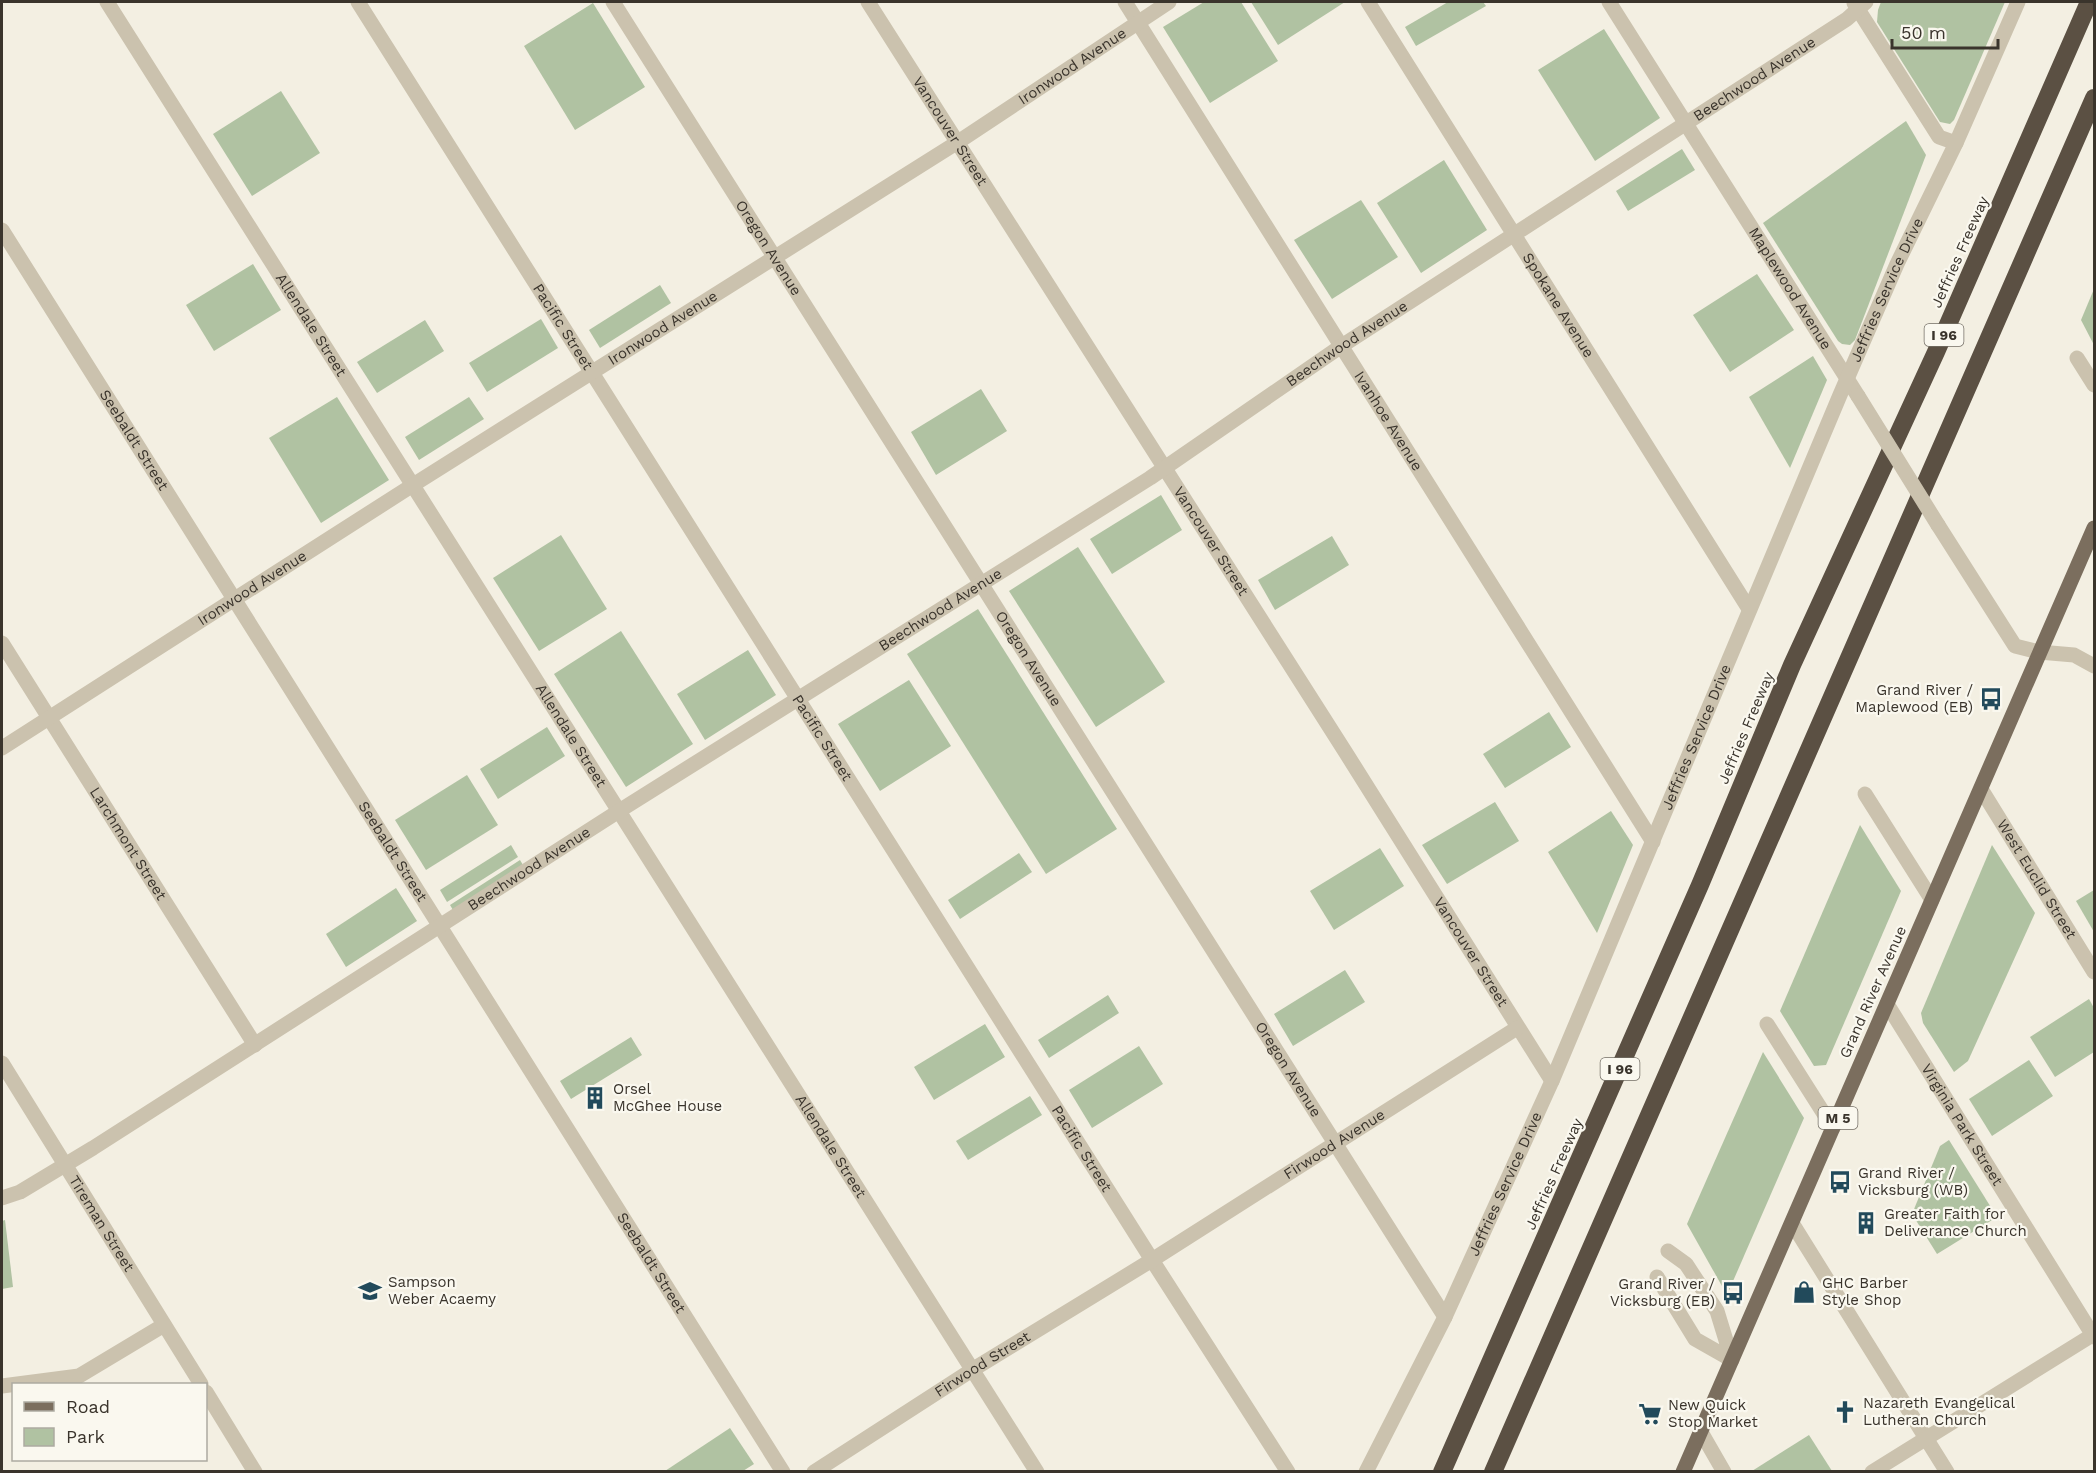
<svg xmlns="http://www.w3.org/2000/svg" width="2096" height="1473" font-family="'Work Sans',sans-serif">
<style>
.green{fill:#b0c2a2}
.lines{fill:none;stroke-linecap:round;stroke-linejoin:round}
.minor{stroke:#cbc2ae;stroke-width:15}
.tertiary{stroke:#cbc2ae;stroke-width:15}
.primary{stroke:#7b6e5e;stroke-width:15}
.motorway{stroke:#5b5043;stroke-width:18}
.minor-bridge{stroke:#cbc2ae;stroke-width:15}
.labels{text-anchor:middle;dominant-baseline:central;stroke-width:4.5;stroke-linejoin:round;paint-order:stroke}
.shield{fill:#faf8ef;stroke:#746f66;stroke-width:1.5}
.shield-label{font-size:14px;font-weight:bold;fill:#3a342c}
.street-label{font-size:15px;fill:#3a342c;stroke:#faf8ef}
.poi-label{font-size:15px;fill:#3a342c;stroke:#faf8ef;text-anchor:start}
</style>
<rect width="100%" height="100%" fill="#f3efe2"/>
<g class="green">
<path d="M1204 2H1241L1278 61 1210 103 1163 27Z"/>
<path d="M1251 2H1345L1278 45Z"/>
<path d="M1448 2H1483L1486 6 1416 46 1405 27Z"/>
<path d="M1881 2H2005L1954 120 1950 124 1940 122 1877 22 1878 10Z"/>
<path d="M593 3 645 87 575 130 524 46Z"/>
<path d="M1604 29 1660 118 1595 161 1538 70Z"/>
<path d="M281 91 320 153 252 196 213 134Z"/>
<path d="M1906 121 1926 155 1855 340 1850 345 1842 344 1838 341 1763 223Z"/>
<path d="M1682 149 1695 170 1628 211 1616 191Z"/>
<path d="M1444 160 1487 230 1421 273 1377 203Z"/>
<path d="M1361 200 1398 257 1332 299 1294 240Z"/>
<path d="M253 264 281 310 214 351 186 305Z"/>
<path d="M1757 274 1794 330 1730 372 1693 315Z"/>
<path d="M660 285 671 303 600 348 589 330Z"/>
<path d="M2094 289V345L2081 320Z"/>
<path d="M541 319 558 348 487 392 469 363Z"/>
<path d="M425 320 444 351 377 393 357 362Z"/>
<path d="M1813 356 1827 380 1790 468 1749 397Z"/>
<path d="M981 389 1007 431 936 475 911 432Z"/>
<path d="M337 397 389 480 321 523 269 438Z"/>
<path d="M469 397 484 419 419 460 405 437Z"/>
<path d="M1161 495 1182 530 1112 574 1090 539Z"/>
<path d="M561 535 607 609 539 651 493 578Z"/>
<path d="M1332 536 1349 565 1275 610 1258 580Z"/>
<path d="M1078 547 1165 682 1096 727 1009 591Z"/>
<path d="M978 609 1117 829 1046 874 907 654Z"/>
<path d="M621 631 693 744 626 787 554 674Z"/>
<path d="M748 650 776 695 705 740 677 694Z"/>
<path d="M909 680 951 746 880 791 838 724Z"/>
<path d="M1549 712 1571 747 1505 788 1483 754Z"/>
<path d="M547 727 565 756 498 799 480 769Z"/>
<path d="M467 775 498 825 426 870 395 820Z"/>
<path d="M1495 802 1519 841 1447 884 1422 845Z"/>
<path d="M1611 811 1633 845 1597 933 1548 852Z"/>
<path d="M1860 825 1901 891 1826 1065 1814 1066 1780 1011Z"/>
<path d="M511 845 518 857 447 902 440 890Z"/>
<path d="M1992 845 2035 913 1968 1061 1954 1072 1923 1023 1921 1013Z"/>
<path d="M1380 848 1404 886 1334 930 1310 891Z"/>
<path d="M1019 853 1032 872 960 919 948 900Z"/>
<path d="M520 860 523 865 453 910 450 905Z"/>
<path d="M396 888 417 921 346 967 326 934Z"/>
<path d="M2094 890V932L2076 901Z"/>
<path d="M1345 970 1365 1002 1293 1046 1274 1014Z"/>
<path d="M1108 995 1119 1013 1049 1058 1038 1040Z"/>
<path d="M2089 999 2094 1008V1052L2055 1077 2030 1037Z"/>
<path d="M985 1024 1005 1057 934 1100 914 1067Z"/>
<path d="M631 1037 642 1055 571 1099 560 1081Z"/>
<path d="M1139 1046 1163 1084 1092 1128 1069 1090Z"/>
<path d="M1763 1052 1804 1118 1727 1295 1687 1224Z"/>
<path d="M2029 1060 2053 1096 1992 1136 1969 1099Z"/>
<path d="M1030 1096 1042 1115 968 1160 956 1141Z"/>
<path d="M1949 1140 1997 1217 1937 1254 1912 1214 1940 1146Z"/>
<path d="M5 1220 13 1287 2 1289V1221Z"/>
<path d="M730 1428 754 1464 743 1471H665Z"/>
<path d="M1809 1435 1832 1471H1752Z"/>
</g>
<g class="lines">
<g class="minor">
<path id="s1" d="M107 2 1037 1472"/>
<path id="s2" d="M358 2 1152 1260 1288 1472"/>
<path id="s3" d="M613 2 1445 1317"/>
<path id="s4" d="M868 2 1346 753 1552 1081"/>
<path id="s5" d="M1125 2 1653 842"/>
<path id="s6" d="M1368 2 1749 609"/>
<path id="s7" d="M1609 2 1858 396"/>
<path d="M1854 3 1939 137 1956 143"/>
<path id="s8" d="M2 230 783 1472"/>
<path d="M2077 358 2094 385"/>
<path d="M1938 525 2015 646 2039 652 2074 655 2094 666"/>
<path id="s9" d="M2 643 255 1045"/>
<path id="s10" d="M2 748 413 485 958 142 1169 2"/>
<path id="s11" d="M1981 789 2094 972"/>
<path d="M1865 794 1932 900"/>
<path id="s12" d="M1887 1004 2094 1337"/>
<path d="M1767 1024 1833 1128"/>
<path id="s13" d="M2 1198 20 1192 93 1148 619 811 1150 478 1340 347 1847 19 1866 2"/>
<path d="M1792 1223 1947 1472"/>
<path d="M1657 1277 1695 1339 1732 1360 1717 1311 1686 1264 1668 1251"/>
<path d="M2 1386 79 1376 164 1325"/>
<path d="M1701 1432 1724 1472"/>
<path id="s14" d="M814 1472 972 1370 1152 1260 1517 1028"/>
<path d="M1872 1472 2094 1334"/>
</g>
<g class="tertiary">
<path id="s15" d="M2 1063 201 1384"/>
<path d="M206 1392 255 1472"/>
<path id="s16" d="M1366 1472 1445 1317 1552 1081 1840 395 1897 264 1956 143 2018 2"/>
</g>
<path class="primary" d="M1683 1472 2094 528"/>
<g class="motorway">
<path d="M1442 1472 1700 885 1792 665 1936 352 2089 2"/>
<path d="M1493 1472 2094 98"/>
</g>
<path class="minor-bridge" d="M1858 396 1938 525"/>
</g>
<defs>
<g id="bus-bare" transform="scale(1.8)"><path d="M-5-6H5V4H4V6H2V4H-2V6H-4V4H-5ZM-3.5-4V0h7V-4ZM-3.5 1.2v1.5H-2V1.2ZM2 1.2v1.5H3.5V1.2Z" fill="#224a5b" stroke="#faf8ef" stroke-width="2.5" paint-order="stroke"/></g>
<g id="building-bare" transform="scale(1.8)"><path d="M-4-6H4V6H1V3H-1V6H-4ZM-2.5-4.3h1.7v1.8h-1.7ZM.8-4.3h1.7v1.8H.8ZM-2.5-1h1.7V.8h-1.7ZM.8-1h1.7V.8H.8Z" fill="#224a5b" stroke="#faf8ef" stroke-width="2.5" paint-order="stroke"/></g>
<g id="school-bare" transform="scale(1.8)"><path d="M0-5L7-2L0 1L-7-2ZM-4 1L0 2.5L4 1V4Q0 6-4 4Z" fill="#224a5b" stroke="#faf8ef" stroke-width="2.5" paint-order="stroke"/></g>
<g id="shop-bare" transform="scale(1.8)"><path d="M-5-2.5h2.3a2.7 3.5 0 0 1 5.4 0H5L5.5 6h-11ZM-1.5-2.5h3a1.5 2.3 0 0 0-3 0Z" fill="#224a5b" stroke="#faf8ef" stroke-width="2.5" paint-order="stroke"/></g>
<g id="church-bare" transform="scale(1.8)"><path d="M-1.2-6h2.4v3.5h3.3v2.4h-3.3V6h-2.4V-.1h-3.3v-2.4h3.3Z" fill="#224a5b" stroke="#faf8ef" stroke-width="2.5" paint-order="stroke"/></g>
<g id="supermarket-bare" transform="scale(1.8)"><path d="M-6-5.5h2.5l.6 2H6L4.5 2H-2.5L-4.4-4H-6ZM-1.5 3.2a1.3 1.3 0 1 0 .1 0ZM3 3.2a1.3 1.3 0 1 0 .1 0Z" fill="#224a5b" stroke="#faf8ef" stroke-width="2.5" paint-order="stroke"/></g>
</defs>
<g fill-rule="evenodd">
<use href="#bus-bare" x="1991" y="699"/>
<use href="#building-bare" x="595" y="1098"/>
<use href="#bus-bare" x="1840" y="1182"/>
<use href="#building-bare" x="1866" y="1223"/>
<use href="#school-bare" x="370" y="1291"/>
<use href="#shop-bare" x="1804" y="1292"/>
<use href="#bus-bare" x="1733" y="1293"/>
<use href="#church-bare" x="1845" y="1412"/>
<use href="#supermarket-bare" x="1650" y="1414"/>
</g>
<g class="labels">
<g class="shield">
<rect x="1924.5" y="324" width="39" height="22" rx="4.5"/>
<rect x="1600.5" y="1058" width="39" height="22" rx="4.5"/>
<rect x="1818.5" y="1107" width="39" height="22" rx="4.5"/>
</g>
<g class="shield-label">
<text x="1944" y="335">I 96</text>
<text x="1620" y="1069">I 96</text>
<text x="1838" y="1118">M 5</text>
</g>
<g class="street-label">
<text stroke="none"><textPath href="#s10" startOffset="1269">Ironwood Avenue</textPath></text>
<text stroke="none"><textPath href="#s13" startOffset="2080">Beechwood Avenue</textPath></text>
<text stroke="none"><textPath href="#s4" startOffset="153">Vancouver Street</textPath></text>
<text stroke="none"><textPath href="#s3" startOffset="291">Oregon Avenue</textPath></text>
<text transform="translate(1960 252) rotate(-66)">Jeffries Freeway</text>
<text stroke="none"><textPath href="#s7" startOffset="339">Maplewood Avenue</textPath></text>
<text stroke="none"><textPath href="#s16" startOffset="1292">Jeffries Service Drive</textPath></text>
<text stroke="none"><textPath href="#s6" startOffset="358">Spokane Avenue</textPath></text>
<text stroke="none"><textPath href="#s1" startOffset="382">Allendale Street</textPath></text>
<text stroke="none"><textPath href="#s2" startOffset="384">Pacific Street</textPath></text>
<text stroke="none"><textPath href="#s10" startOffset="783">Ironwood Avenue</textPath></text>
<text stroke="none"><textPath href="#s13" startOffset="1594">Beechwood Avenue</textPath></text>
<text stroke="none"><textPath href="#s5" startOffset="495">Ivanhoe Avenue</textPath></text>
<text stroke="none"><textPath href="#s8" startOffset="248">Seebaldt Street</textPath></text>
<text stroke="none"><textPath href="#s4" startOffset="639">Vancouver Street</textPath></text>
<text stroke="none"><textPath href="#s10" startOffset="297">Ironwood Avenue</textPath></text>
<text stroke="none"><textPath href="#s13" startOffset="1108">Beechwood Avenue</textPath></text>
<text stroke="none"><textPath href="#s3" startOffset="777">Oregon Avenue</textPath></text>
<text transform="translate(1746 728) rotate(-67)">Jeffries Freeway</text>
<text stroke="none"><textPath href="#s1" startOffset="868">Allendale Street</textPath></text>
<text stroke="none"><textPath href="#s2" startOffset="870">Pacific Street</textPath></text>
<text stroke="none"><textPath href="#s16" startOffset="806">Jeffries Service Drive</textPath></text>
<text stroke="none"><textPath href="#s9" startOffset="237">Larchmont Street</textPath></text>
<text stroke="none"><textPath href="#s8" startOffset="734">Seebaldt Street</textPath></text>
<text stroke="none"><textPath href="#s13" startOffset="622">Beechwood Avenue</textPath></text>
<text stroke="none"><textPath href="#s11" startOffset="106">West Euclid Street</textPath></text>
<text stroke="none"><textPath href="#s4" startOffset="1125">Vancouver Street</textPath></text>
<text transform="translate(1873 992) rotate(-66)">Grand River Avenue</text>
<text stroke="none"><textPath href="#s3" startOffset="1263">Oregon Avenue</textPath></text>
<text stroke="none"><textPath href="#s12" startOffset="142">Virginia Park Street</textPath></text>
<text stroke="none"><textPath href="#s14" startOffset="615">Firwood Avenue</textPath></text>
<text stroke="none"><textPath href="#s1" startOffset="1354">Allendale Street</textPath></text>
<text stroke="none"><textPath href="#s2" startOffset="1356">Pacific Street</textPath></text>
<text transform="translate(1554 1174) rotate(-66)">Jeffries Freeway</text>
<text stroke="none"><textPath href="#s16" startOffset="320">Jeffries Service Drive</textPath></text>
<text stroke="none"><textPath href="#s15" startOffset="189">Tireman Street</textPath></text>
<text stroke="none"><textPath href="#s8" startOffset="1220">Seebaldt Street</textPath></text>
<text stroke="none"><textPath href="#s14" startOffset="200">Firwood Street</textPath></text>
</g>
<g class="poi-label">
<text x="1973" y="690" text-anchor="end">Grand River /<tspan x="1973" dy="17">Maplewood (EB)</tspan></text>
<text x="613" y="1089">Orsel<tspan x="613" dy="17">McGhee House</tspan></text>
<text x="1858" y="1173">Grand River /<tspan x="1858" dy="17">Vicksburg (WB)</tspan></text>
<text x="1884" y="1214">Greater Faith for<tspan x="1884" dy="17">Deliverance Church</tspan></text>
<text x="388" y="1282">Sampson<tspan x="388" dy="17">Weber Acaemy</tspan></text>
<text x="1822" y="1283">GHC Barber<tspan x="1822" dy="17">Style Shop</tspan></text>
<text x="1715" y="1284" text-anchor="end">Grand River /<tspan x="1715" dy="17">Vicksburg (EB)</tspan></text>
<text x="1863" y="1403">Nazareth Evangelical<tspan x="1863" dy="17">Lutheran Church</tspan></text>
<text x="1668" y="1405">New Quick<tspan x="1668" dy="17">Stop Market</tspan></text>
</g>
</g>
<rect width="2096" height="1473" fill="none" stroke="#3a342c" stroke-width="6"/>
<rect x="12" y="1383" width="195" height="78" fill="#faf8ef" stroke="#adaaa1" stroke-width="1.5"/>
<rect x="24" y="1402" width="30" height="9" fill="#7b6e5e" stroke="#adaaa1" stroke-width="1.5"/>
<text x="66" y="1413" font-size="18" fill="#3a342c">Road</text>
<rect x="24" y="1428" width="30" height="18" fill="#b0c2a2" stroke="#adaaa1" stroke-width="1.5"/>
<text x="66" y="1443" font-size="18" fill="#3a342c">Park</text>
<path d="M1892 39v9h106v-9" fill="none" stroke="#3a342c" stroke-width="3"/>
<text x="1901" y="39" font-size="18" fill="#3a342c" stroke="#faf8ef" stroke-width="4.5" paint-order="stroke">50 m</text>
</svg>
